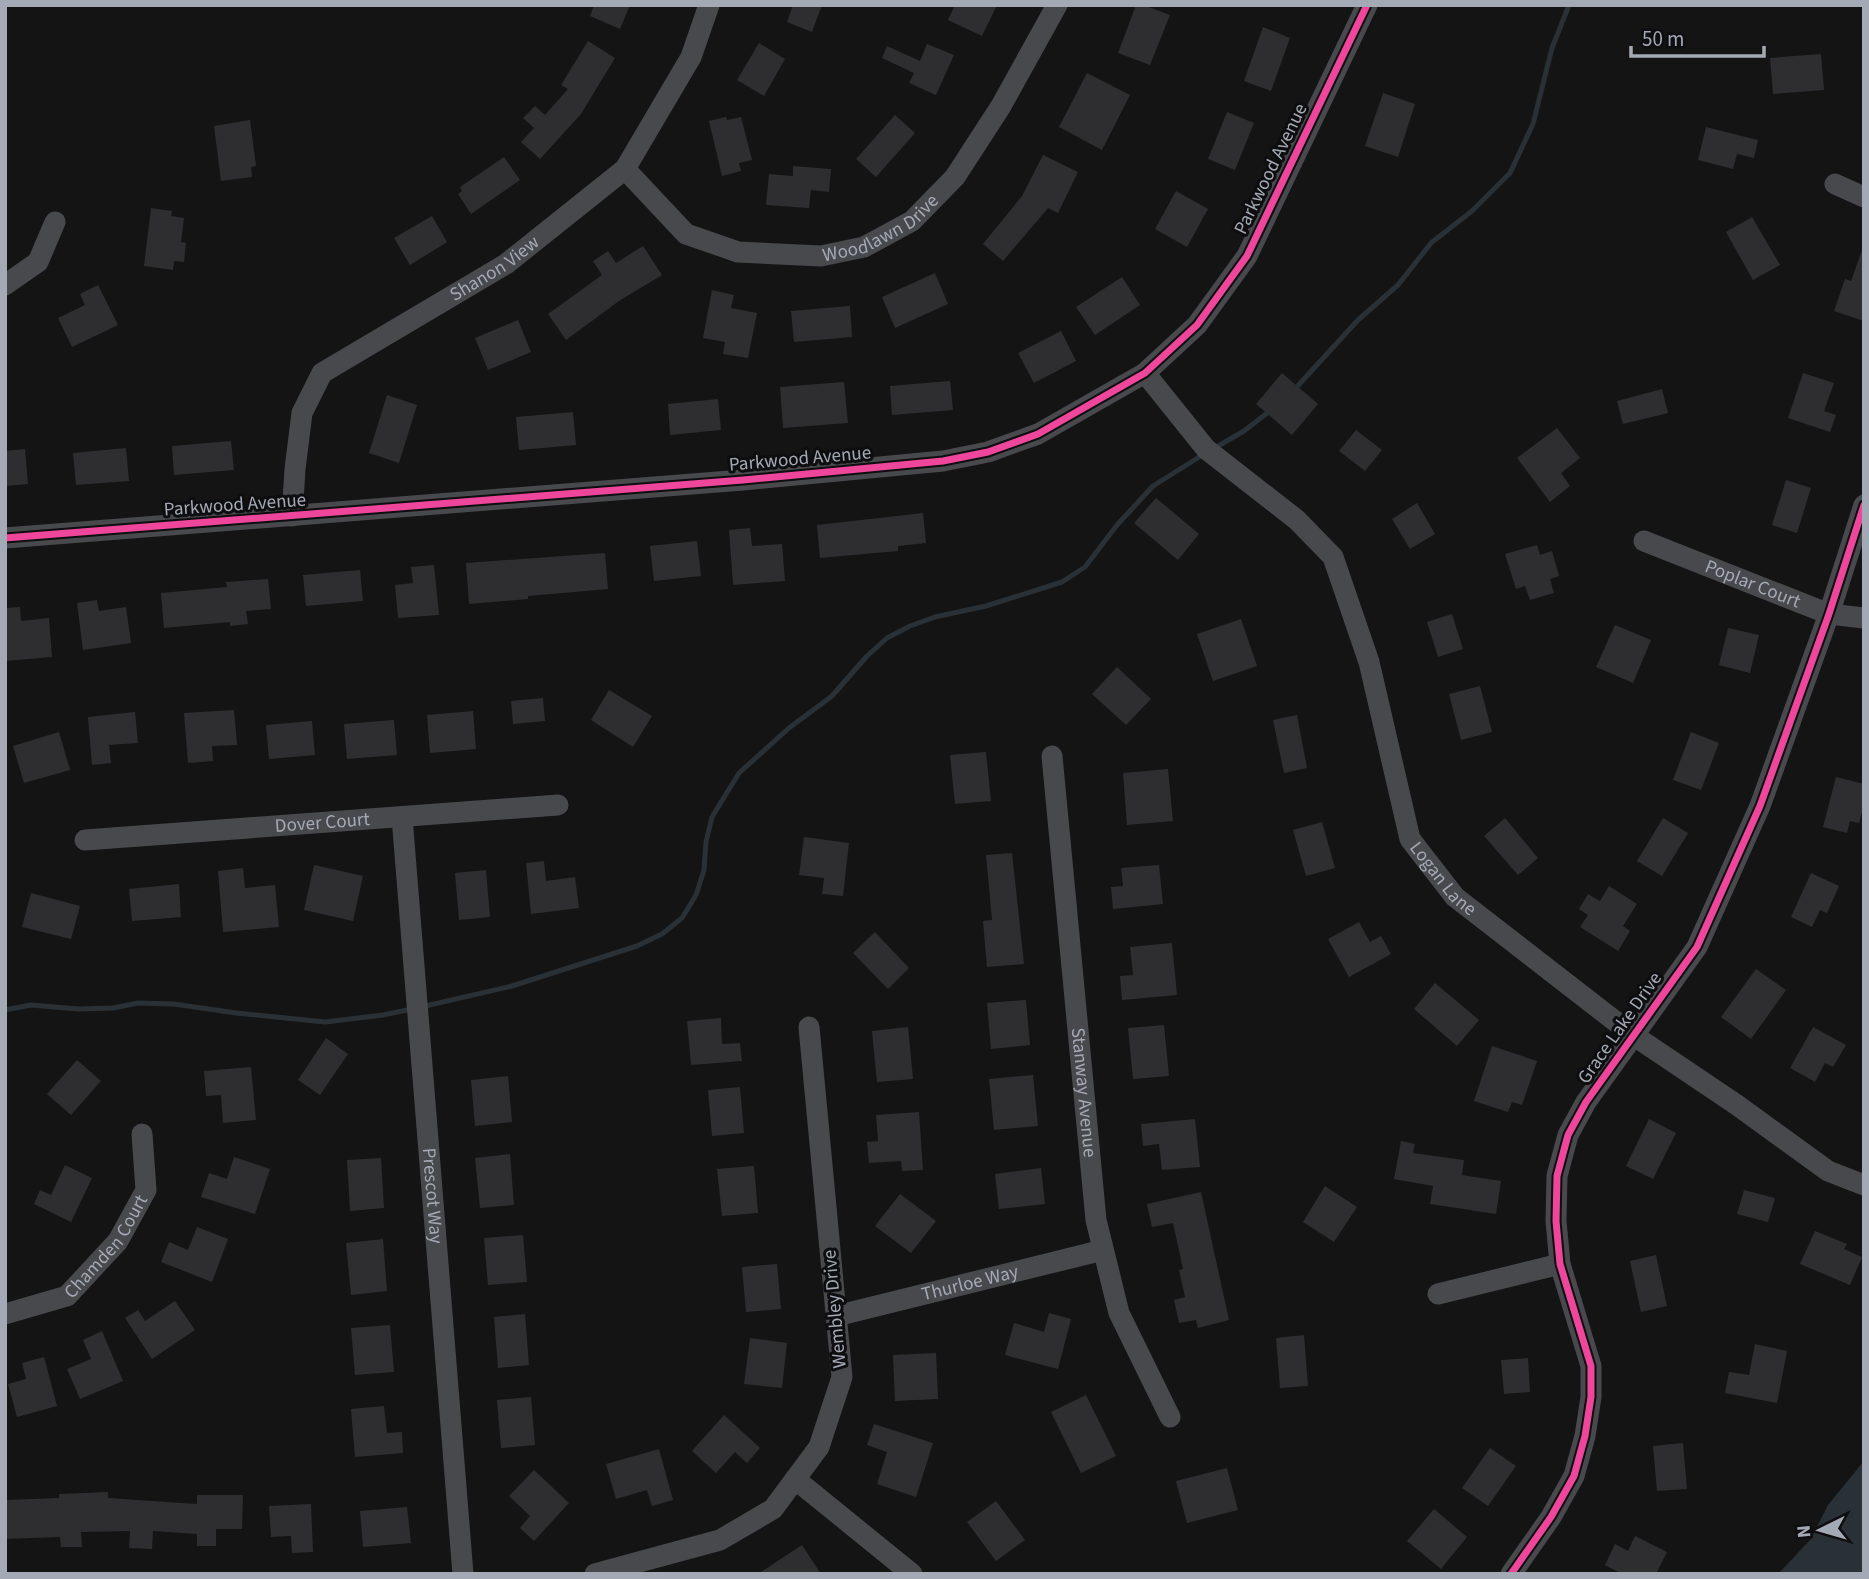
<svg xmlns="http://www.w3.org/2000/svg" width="1869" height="1579" font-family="'Source Sans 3',sans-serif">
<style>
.water{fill:#293137}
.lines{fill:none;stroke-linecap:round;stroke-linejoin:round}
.stream{stroke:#293137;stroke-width:5}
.building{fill:#2e2e30}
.minor{stroke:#48494d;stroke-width:21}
.cycleway-casing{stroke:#0e0e10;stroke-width:11}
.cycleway{stroke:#ed469a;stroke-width:7}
.labels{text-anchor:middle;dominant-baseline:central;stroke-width:6;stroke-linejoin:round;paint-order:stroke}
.street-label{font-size:19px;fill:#a4aab5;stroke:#0e0e10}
</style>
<rect width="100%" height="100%" fill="#141414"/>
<path class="water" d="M1864 1461V1574H1778L1811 1539 1828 1505Z"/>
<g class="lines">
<g class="stream">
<path d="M1294 390 1358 320 1398 285 1431 243 1472 211 1510 173 1533 124 1552 48 1569 5"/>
<path d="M1213 449 1244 431 1271 410"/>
<path d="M421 1007 512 986 637 946 662 934 682 918 696 895 704 870 706 842 712 817 739 773 789 728 832 696 867 656 887 638 910 626 935 617 986 606 1062 582 1085 567 1117 525 1153 486 1204 454"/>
<path d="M5 1010 31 1005 78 1009 113 1008 138 1003 174 1004 236 1013 325 1022 383 1015 412 1009"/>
</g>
</g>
<g class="building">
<path d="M594 5H630L620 29 590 16Z"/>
<path d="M793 5H822L812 32 787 22Z"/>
<path d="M955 5H997L982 36 948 20Z"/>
<path d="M1136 5H1143L1170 15 1150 65 1118 53Z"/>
<path d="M1263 27 1290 38 1271 91 1244 81Z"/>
<path d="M588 41 615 58 581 114 540 159 521 142 534 128 523 118 535 106 545 115 568 89 561 85Z"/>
<path d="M759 43 785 59 764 96 737 80Z"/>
<path d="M927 44 954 55 936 95 909 83 914 73 882 58 887 46 920 61Z"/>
<path d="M1821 54 1824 90 1773 94 1770 58Z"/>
<path d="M1087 73 1130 95 1102 150 1059 127Z"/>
<path d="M1383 93 1415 104 1398 157 1365 146Z"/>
<path d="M1227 112 1254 123 1235 170 1208 159Z"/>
<path d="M895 115 915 133 876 177 856 159Z"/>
<path d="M726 117 727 120 741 117 752 160 739 163 741 171 722 176 709 121Z"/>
<path d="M250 120 256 166 251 167 252 177 221 181 214 126Z"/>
<path d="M1706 127 1758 140 1754 158 1737 154 1733 169 1698 160Z"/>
<path d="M1043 155 1078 172 1058 213 1048 208 1003 261 983 244 1022 196Z"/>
<path d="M504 157 520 180 471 214 458 194 462 191 460 187Z"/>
<path d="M793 166 831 169 829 192 811 190 809 208 766 205 769 174 793 176Z"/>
<path d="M1176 191 1208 209 1187 247 1155 229Z"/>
<path d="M151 208 172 211 171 216 184 218 181 242 186 243 184 262 174 261 173 270 144 266Z"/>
<path d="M432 216 447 242 410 265 394 238Z"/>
<path d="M1752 217 1780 265 1753 280 1726 232Z"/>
<path d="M643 246 662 275 619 301 566 340 548 314 602 275 593 261 608 251 616 263Z"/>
<path d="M1862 250H1864V321L1834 311 1845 279 1851 281Z"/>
<path d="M935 273 948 304 895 328 882 297Z"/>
<path d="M1122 277 1140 305 1095 335 1076 307Z"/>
<path d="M98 285 118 325 72 347 58 318 85 305 80 294Z"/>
<path d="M712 290 734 295 731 308 757 313 748 358 723 354 725 342 703 338Z"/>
<path d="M850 306 852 337 794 342 791 311Z"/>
<path d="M518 320 531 352 488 370 475 338Z"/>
<path d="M1061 331 1076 361 1034 383 1018 353Z"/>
<path d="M1282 373 1318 404 1292 435 1256 404Z"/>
<path d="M1803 373 1834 383 1824 411 1836 415 1830 432 1788 418Z"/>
<path d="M950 381 953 410 892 415 890 386Z"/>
<path d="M844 382 848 423 783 428 780 387Z"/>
<path d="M1662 389 1668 413 1623 424 1617 401Z"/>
<path d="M387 395 417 405 399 463 369 453Z"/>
<path d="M718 399 721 430 670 435 668 404Z"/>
<path d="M573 412 576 445 519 450 516 417Z"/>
<path d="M1557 428 1580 458 1561 473 1570 486 1550 502 1517 458Z"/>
<path d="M1356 430 1382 450 1365 471 1339 451Z"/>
<path d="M231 441 234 470 174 475 172 446Z"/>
<path d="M126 448 129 481 76 485 73 453Z"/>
<path d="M25 449 28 484 5 486V451Z"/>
<path d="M1786 480 1811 488 1797 533 1772 525Z"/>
<path d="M1156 498 1199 534 1178 560 1134 523Z"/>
<path d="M1417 503 1435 534 1410 549 1392 519Z"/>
<path d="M923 513 926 543 898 546V551L820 558 817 525Z"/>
<path d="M750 528 752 546 782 544 785 581 733 585 729 530Z"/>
<path d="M697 541 701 576 654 581 650 546Z"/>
<path d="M1537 545 1540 555 1552 551 1559 576 1550 579 1554 593 1530 600 1525 586 1516 589 1505 554Z"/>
<path d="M605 553 608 589 528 596V599L469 604 466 563Z"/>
<path d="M434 565 439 615 398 618 395 585 413 583 411 567Z"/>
<path d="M360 570 363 601 306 606 303 575Z"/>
<path d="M268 579 271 609 246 611 248 624 230 626V622L164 628 161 593 227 587 226 582Z"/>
<path d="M97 600 99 611 126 607 131 643 83 650 77 603Z"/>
<path d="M20 607 21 621 49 618 52 657 5 661V608Z"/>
<path d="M1452 614 1463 649 1438 657 1427 622Z"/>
<path d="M1241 619 1257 666 1213 681 1197 634Z"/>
<path d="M1615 625 1651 640 1633 683 1596 667Z"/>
<path d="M1728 628 1759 635 1750 673 1719 665Z"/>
<path d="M1117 667 1151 699 1126 725 1092 694Z"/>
<path d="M1480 686 1492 732 1461 740 1449 694Z"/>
<path d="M609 690 652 716 633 747 591 720Z"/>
<path d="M543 698 545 721 513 724 511 701Z"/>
<path d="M234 710 237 745 212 746 213 761 188 763 184 713Z"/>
<path d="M473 711 476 749 430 753 427 715Z"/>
<path d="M135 712 138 743 109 745 111 763 92 765 88 717Z"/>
<path d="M1297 715 1307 768 1284 773 1273 720Z"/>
<path d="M394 720 397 755 347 759 344 724Z"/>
<path d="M312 721 315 755 269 759 266 725Z"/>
<path d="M59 732 70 770 24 783 13 746Z"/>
<path d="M1691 732 1719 743 1701 790 1673 780Z"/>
<path d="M986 752 991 801 955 804 950 755Z"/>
<path d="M1168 769 1173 821 1127 825 1123 773Z"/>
<path d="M1836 777 1864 784V804L1859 823 1850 821 1847 833 1823 827Z"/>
<path d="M1505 818 1538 858 1518 875 1484 836Z"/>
<path d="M1663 818 1688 833 1662 876 1637 861Z"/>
<path d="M1322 822 1335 868 1306 876 1293 830Z"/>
<path d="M804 837 849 843 843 896 822 894 824 878 799 875Z"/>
<path d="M1012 853 1024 964 987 967 983 921 992 920 986 855Z"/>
<path d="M544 861 546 881 575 877 579 908 531 914 526 863Z"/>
<path d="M314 865 363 876 353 921 304 910Z"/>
<path d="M1159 865 1163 904 1113 909 1111 887 1123 886 1121 868Z"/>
<path d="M243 868 245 888 275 885 279 927 223 932 218 871Z"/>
<path d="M486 870 490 917 459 920 455 873Z"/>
<path d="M1811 873 1839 886 1827 913 1820 910 1812 927 1791 917Z"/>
<path d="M179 884 181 917 132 921 129 889Z"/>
<path d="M1609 886 1637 904 1623 926 1630 931 1618 951 1580 927 1588 915 1579 909 1588 894 1600 901Z"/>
<path d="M31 893 80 906 71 939 22 927Z"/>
<path d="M1359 922 1370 942 1381 936 1391 954 1349 977 1328 939Z"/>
<path d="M875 932 909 968 888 989 853 953Z"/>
<path d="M1172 943 1177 995 1122 1000 1120 976 1133 975 1130 947Z"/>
<path d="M1756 969 1786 990 1751 1039 1721 1017Z"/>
<path d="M1435 983 1479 1020 1457 1046 1414 1009Z"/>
<path d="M1026 1000 1030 1045 991 1049 987 1003Z"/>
<path d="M721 1018 722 1044 740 1043 742 1061 691 1065 687 1021Z"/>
<path d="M1164 1025 1169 1076 1133 1079 1128 1028Z"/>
<path d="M908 1027 913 1079 877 1082 872 1031Z"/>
<path d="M1813 1027 1846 1045 1833 1067 1825 1063 1815 1082 1790 1068Z"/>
<path d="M326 1038 348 1054 320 1095 298 1080Z"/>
<path d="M1492 1046 1537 1061 1522 1105 1512 1102 1508 1112 1474 1101Z"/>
<path d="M77 1060 101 1081 71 1115 47 1094Z"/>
<path d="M251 1067 256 1120 223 1123 221 1095 206 1096 204 1071Z"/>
<path d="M1033 1075 1038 1126 994 1130 989 1079Z"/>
<path d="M508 1076 512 1122 475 1126 471 1080Z"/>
<path d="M740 1087 744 1133 712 1136 708 1090Z"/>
<path d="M919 1112 923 1170 902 1171 901 1161 869 1163 867 1142 878 1141 876 1115Z"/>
<path d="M1195 1119 1200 1167 1162 1170 1159 1144 1143 1146 1141 1124Z"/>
<path d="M1649 1119 1676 1133 1653 1179 1626 1166Z"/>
<path d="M1401 1141 1415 1144 1413 1153 1464 1160 1462 1175 1501 1181 1496 1214 1430 1204 1433 1186 1394 1179Z"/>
<path d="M510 1154 514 1205 480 1208 475 1158Z"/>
<path d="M234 1157 270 1169 255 1214 201 1197 209 1173 227 1179Z"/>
<path d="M381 1158 384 1208 350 1211 347 1160Z"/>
<path d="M65 1165 92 1178 71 1222 34 1204 40 1190 51 1195Z"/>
<path d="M754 1166 758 1213 722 1216 717 1169Z"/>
<path d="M1041 1168 1045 1204 999 1209 995 1174Z"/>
<path d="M1325 1186 1357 1207 1334 1242 1303 1222Z"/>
<path d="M1744 1190 1775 1198 1768 1222 1737 1214Z"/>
<path d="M1201 1192 1229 1320 1198 1328 1196 1320 1179 1323 1174 1300 1185 1297 1179 1270 1183 1269 1173 1223 1152 1227 1147 1204Z"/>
<path d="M900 1194 936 1221 911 1253 875 1226Z"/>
<path d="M197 1227 228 1239 212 1282 161 1262 169 1242 188 1250Z"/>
<path d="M1815 1231 1847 1244 1844 1249 1862 1257 1850 1285 1800 1264Z"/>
<path d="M523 1235 527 1282 488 1285 484 1238Z"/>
<path d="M383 1239 387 1291 351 1295 346 1243Z"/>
<path d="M1656 1255 1667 1306 1641 1312 1630 1261Z"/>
<path d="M777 1264 781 1309 746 1312 742 1267Z"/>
<path d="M175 1301 195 1330 152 1359 125 1318 138 1310 145 1321Z"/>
<path d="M1049 1313 1071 1319 1058 1369 1005 1355 1014 1323 1044 1332Z"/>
<path d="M525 1314 529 1365 498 1368 494 1317Z"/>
<path d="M390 1325 394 1372 355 1375 351 1328Z"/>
<path d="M102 1331 123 1381 80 1399 67 1369 91 1359 83 1340Z"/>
<path d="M1304 1335 1308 1386 1280 1388 1276 1338Z"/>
<path d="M750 1338 787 1343 782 1388 744 1384Z"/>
<path d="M1755 1344 1787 1351 1777 1403 1725 1393 1729 1372 1749 1375Z"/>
<path d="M936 1353 938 1399 895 1401 893 1355Z"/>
<path d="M44 1357 57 1406 17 1417 8 1384 26 1379 22 1363Z"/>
<path d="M1528 1358 1530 1392 1504 1394 1501 1360Z"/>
<path d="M1086 1395 1116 1456 1081 1473 1051 1412Z"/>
<path d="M531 1397 535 1445 501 1448 497 1400Z"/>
<path d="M384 1406 387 1433 402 1432 403 1453 355 1457 351 1409Z"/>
<path d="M724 1415 760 1448 747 1463 735 1452 716 1473 692 1451Z"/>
<path d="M874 1424 933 1443 916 1497 877 1484 887 1452 867 1445Z"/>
<path d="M1683 1443 1687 1489 1657 1491 1653 1446Z"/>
<path d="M1490 1448 1516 1466 1488 1506 1462 1488Z"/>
<path d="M659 1449 673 1500 652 1506 647 1490 616 1499 606 1464Z"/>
<path d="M1227 1468 1238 1510 1187 1523 1176 1481Z"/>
<path d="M534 1470 569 1503 534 1541 520 1528 530 1516 509 1496Z"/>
<path d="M108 1492V1498L197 1504V1495H243L242 1529H216V1546H197V1534L153 1531 152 1549 129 1548 130 1531 81 1532 82 1547H61L60 1537 5 1539V1500L59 1498V1494Z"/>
<path d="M996 1501 1025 1540 996 1561 967 1522Z"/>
<path d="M311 1504 313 1552 292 1553 291 1536 271 1537 269 1506Z"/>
<path d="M407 1507 411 1543 363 1547 360 1511Z"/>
<path d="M1434 1509 1467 1537 1441 1569 1407 1541Z"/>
<path d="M1635 1536 1667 1552 1656 1574H1622L1605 1565 1615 1544 1628 1551Z"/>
<path d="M802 1545 821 1574H758Z"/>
</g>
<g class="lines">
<g class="minor">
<path id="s1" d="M625 169 686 234 738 252 821 256 864 247 912 221 955 177 1001 106 1057 5"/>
<path d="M1835 184 1864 197"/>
<path d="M5 285 38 262 55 222"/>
<path id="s2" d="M1145 373 1206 449 1297 520 1333 557 1369 662 1410 839 1455 897 1633 1035 1737 1105 1828 1171 1864 1185"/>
<path id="s3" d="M292 516 295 469 302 413 322 373 506 264 625 169 691 57 709 5"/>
<path d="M5 538 743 480 943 461 988 452 1038 434 1145 373 1197 325 1247 256 1367 5"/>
<path id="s4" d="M1644 541 1829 614 1864 618"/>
<path id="s5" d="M1052 756 1096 1220 1119 1313 1170 1417"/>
<path id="s6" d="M402 817 463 1574"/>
<path id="s7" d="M85 840 558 805"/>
<path d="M1438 1294 1560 1264"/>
<path id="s8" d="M5 1314 67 1296 118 1241 146 1190 142 1134"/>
<path id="s9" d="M836 1316 1103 1250"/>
<path d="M795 1479 912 1574"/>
<path d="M595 1574 720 1540 773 1509 819 1447 842 1377 809 1027"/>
<path d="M1511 1574 1551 1517 1574 1476 1585 1436 1591 1397V1366L1560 1264 1556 1221 1557 1176 1568 1135 1586 1102 1697 947 1760 806 1829 614 1864 505"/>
</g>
<g class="cycleway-casing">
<g id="cycleway">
<path d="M5 538 743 480 943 461 988 452 1038 434 1145 373 1197 325 1247 256 1367 5"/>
<path d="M1511 1574 1551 1517 1574 1476 1585 1436 1591 1397V1366L1560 1264 1556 1221 1557 1176 1568 1135 1586 1102 1697 947 1760 806 1829 614 1864 505"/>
</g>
</g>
<use href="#cycleway" class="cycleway"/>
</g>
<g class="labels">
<g class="street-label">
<text transform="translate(1271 169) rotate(-64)">Parkwood Avenue</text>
<text stroke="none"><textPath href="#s1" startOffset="294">Woodlawn Drive</textPath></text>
<text stroke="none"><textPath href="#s3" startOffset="350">Shanon View</textPath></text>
<text transform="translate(800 459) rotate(-5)">Parkwood Avenue</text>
<text transform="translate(235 505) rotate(-4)">Parkwood Avenue</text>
<text stroke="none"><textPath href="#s4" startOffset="117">Poplar Court</textPath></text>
<text stroke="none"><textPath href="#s7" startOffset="238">Dover Court</textPath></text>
<text stroke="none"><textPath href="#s2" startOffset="609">Logan Lane</textPath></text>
<text transform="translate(1620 1028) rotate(-55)">Grace Lake Drive</text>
<text stroke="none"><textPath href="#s5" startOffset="338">Stanway Avenue</textPath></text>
<text stroke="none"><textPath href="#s6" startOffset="380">Prescot Way</textPath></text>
<text stroke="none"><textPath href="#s8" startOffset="128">Chamden Court</textPath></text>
<text stroke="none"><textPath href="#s9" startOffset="138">Thurloe Way</textPath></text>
<text transform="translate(835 1309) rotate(-95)">Wembley Drive</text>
</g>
</g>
<rect width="1869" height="1579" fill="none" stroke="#a4aab5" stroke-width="14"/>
<g transform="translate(1820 1530) rotate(265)" stroke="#0e0e10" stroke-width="5" paint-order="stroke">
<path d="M0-5L12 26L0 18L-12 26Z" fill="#a4aab5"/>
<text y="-10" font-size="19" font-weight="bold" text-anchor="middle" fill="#a4aab5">N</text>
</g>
<path d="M1631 46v10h133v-10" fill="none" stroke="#a4aab5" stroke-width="3.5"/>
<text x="1642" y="46" font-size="21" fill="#a4aab5" stroke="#0e0e10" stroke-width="5" paint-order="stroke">50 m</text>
</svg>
